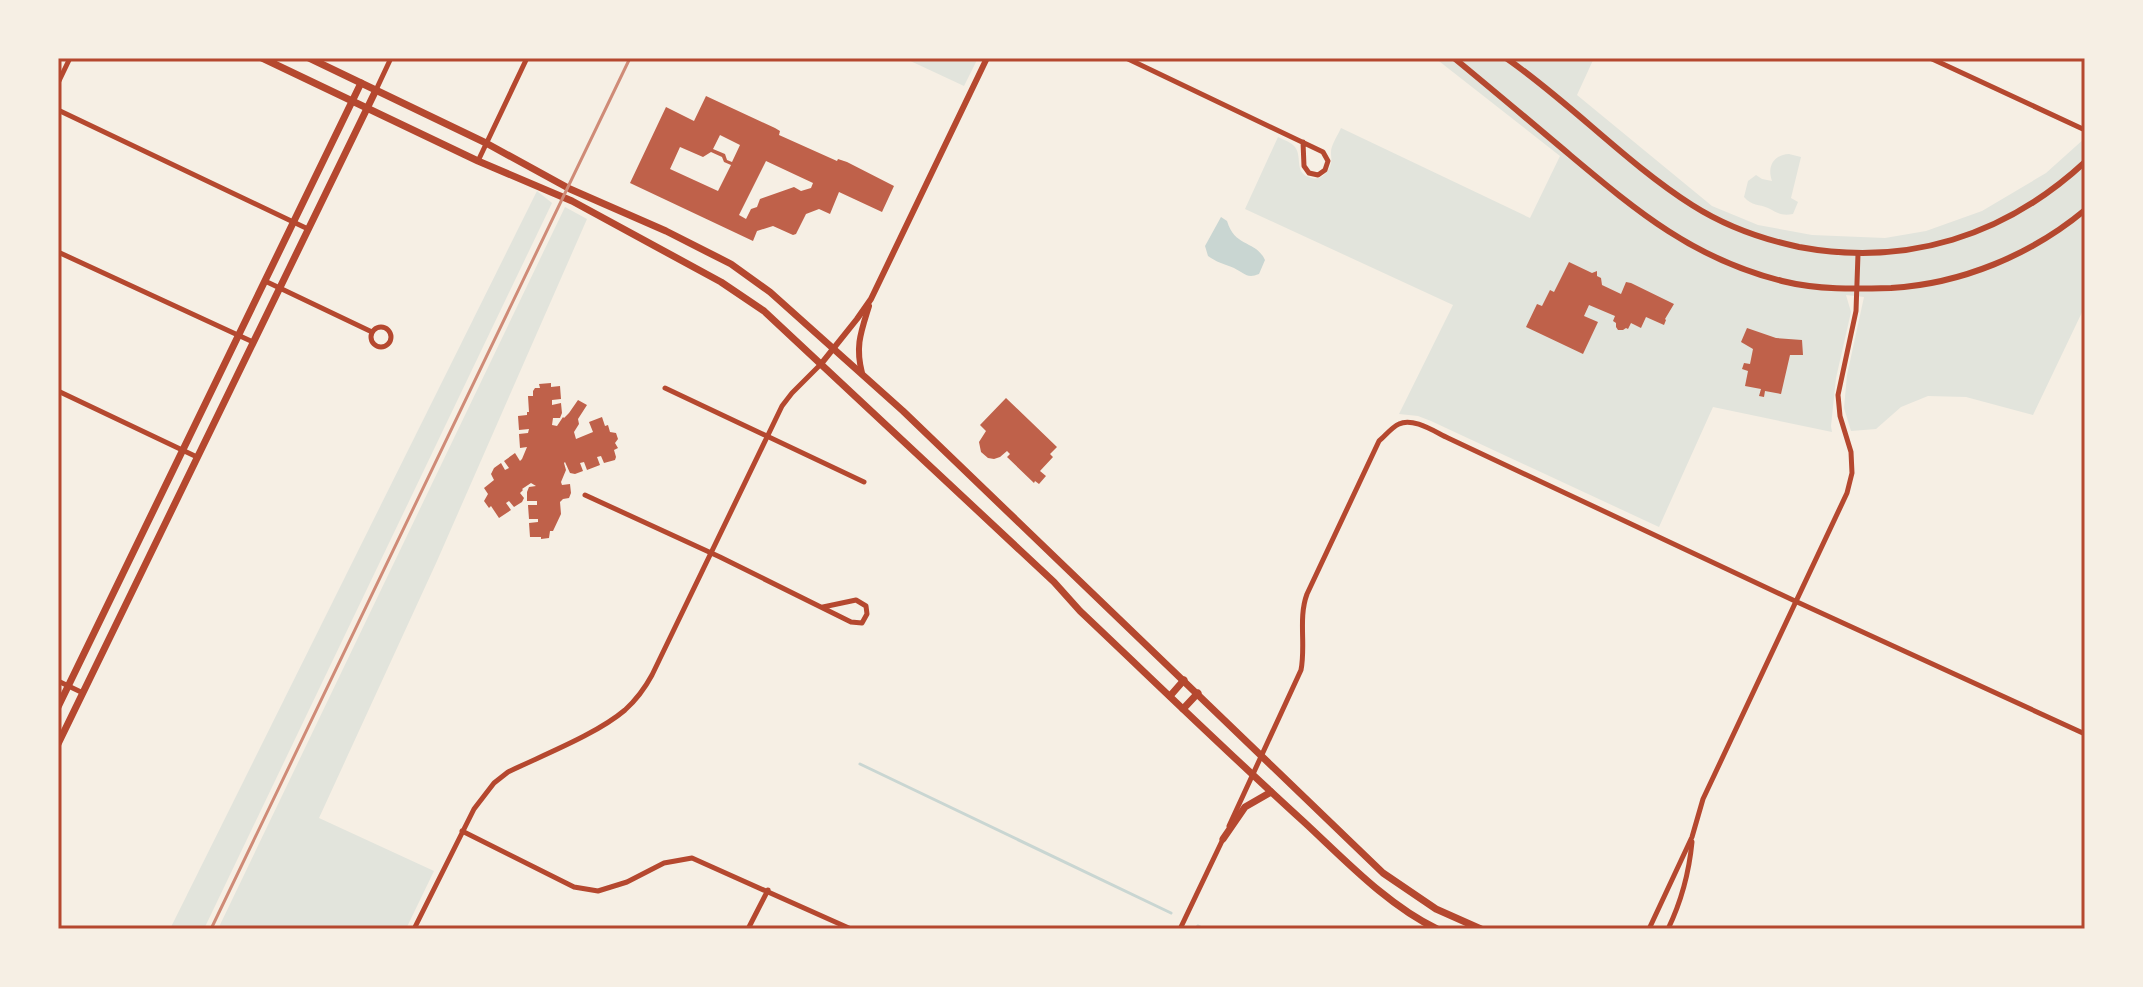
<svg xmlns="http://www.w3.org/2000/svg" width="2143" height="987" font-family="Jost,sans-serif">
<style>
.green{fill:#e2e4dc}
.water{fill:#c9d6d2}
.lines{fill:none;stroke-linecap:round;stroke-linejoin:round}
.stream{stroke:#c9d6d2;stroke-width:3}
.building{fill:#bf614a;fill-rule:evenodd}
.minor{stroke:#b5482f;stroke-width:5}
.tertiary{stroke:#b5482f;stroke-width:6}
.secondary{stroke:#b5482f;stroke-width:7}
.primary{stroke:#b5482f;stroke-width:7}
.rail{stroke:#cf8b77;stroke-width:3}
.neatline{fill:none;stroke:#b5482f;stroke-width:3}
</style>
<rect width="100%" height="100%" fill="#f6efe4"/>
<g class="green">
<path d="M904 58H978L964 86Z"/>
<path d="M1435 58H1594L1577 95 1712 206 1758 225 1812 235 1885 238 1926 231 1982 211 2046 173 2085 138V306L2033 415 1966 397 1928 396 1901 407 1876 429 1851 431 1844 408 1847 375 1864 297 1846 295 1851 312 1836 378 1831 426 1832 432 1713 407 1659 527 1431 421 1418 416 1399 414 1453 305 1245 209 1278 137C1284 140 1291 142 1295 147 1303 158 1293 174 1312 178 1319 180 1324 176 1328 170 1333 162 1331 159 1331 152 1331 145 1338 135 1341 128L1530 218 1560 156Z"/>
<path d="M1789 154 1801 157 1791 198 1798 202 1793 214C1781 216 1778 213 1768 208 1759 204 1752 206 1744 197L1748 181 1756 175 1762 179 1772 181C1767 167 1773 155 1789 154Z"/>
<path d="M537 191 552 203 204 929H170Z"/>
<path d="M565 207 587 219 437 561 319 818 434 871 406 929H218Z"/>
</g>
<path class="water" d="M1221 217 1227 221C1235 248 1256 240 1265 260L1259 274C1247 279 1244 273 1234 268 1224 264 1216 262 1208 256L1205 246Z"/>
<g class="lines">
<g class="stream">
<path d="M860 764 1171 913"/>
<path d="M1198 926 1204 929"/>
</g>
</g>
<g class="building">
<path d="M706 96 775 128 780 131 779 135 837 161 838 159 847 162 894 186 882 212 839 192 830 214 819 209 806 214 796 234 793 235 773 226 757 231 753 241 630 183 666 107 694 121ZM720 135 740 145 732 162 727 160 725 154 713 149ZM680 147 703 157 711 152 722 157 724 162 731 165 718 191 670 169ZM766 161 813 183 811 188 801 191 794 187 760 199 757 207 751 209 746 219 739 215Z"/>
<path d="M1569 262 1592 273 1597 271V276L1601 278 1602 285 1621 294 1626 282 1631 283 1674 304 1665 319 1666 320 1664 325 1646 317 1641 328 1631 323 1628 329 1626 328 1623 330H1618L1616 327V323L1613 321 1615 316 1589 305 1584 316 1598 322 1583 354 1526 327 1537 304 1542 306 1550 290 1554 292Z"/>
<path d="M1747 328 1776 338 1802 340 1803 355H1790L1781 394 1765 391 1764 397 1759 396 1761 389 1745 386 1748 371 1742 369 1744 363 1750 364 1753 349 1741 342Z"/>
<path d="M551 383V387L560 386 561 399 552 400V405L561 403 562 413 560 418H553L552 425 557 426 563 417 564 418 569 413 578 400 587 405 578 419 579 424 574 432 576 439 593 432 589 422 602 417 605 426 608 425 610 432 616 433 618 439 615 443 618 448 614 450 616 457 615 460 604 463 601 456 597 457 600 465 587 470 584 462 580 463 583 471 575 474 570 473 565 462 564 463 566 470 561 482 562 485 570 484 571 493 569 498 563 499 560 502 561 514 553 531H550L549 538 541 539V537H530L529 523 538 522V519H529L528 505H537V501H527V492L529 487 536 486 531 483 522 489 523 490 520 493 524 498 522 502 514 507 509 501 506 503 511 510 499 518 491 506 489 508 484 501 488 494 484 488 494 480 491 474 494 468 501 463 505 470 509 468 504 461 515 453 520 461 522 459 527 447 520 448 519 434 528 433 529 429 519 430 518 416 527 415V412H529L528 396H533V391L535 388H540L539 384Z"/>
<path d="M1006 398 1057 447 1050 454 1053 457 1040 471 1046 476 1039 484 1035 481 1034 483 1007 457 1010 454 1007 451 1000 457 994 459 988 458 981 452 979 442 986 431 980 425Z"/>
</g>
<g class="lines">
<g class="minor">
<path d="M1126 58 1323 152 1328 161 1325 170 1318 175 1309 173 1304 166 1303 142"/>
<path d="M1930 58 2085 130"/>
<path d="M58 83 70 58"/>
<path d="M376 90 391 58"/>
<path d="M58 110 308 229"/>
<path d="M478 161 527 58"/>
<path d="M58 252 253 342"/>
<path d="M265 281 372 332"/>
<circle cx="381" cy="337" r="10"/>
<path d="M665 388 864 482"/>
<path d="M58 391 197 457"/>
<path d="M585 495 720 557 851 622 862 623 867 614 866 606 856 600 823 607"/>
<path d="M58 681 83 693"/>
<path d="M1229 826 1301 670C1306 645 1298 618 1307 594L1379 441C1385 436 1392 427 1399 424 1413 417 1435 432 1448 438L1795 601 2085 734"/>
<path d="M462 831 574 887 598 891 627 882 664 863 692 858 851 929"/>
<path d="M414 929 474 809 494 783 508 772C543 755 597 734 625 710 636 700 645 688 652 675L782 406 792 393 821 364"/>
<path d="M748 929 768 890"/>
<path d="M1180 929 1223 839"/>
<path d="M1649 929 1692 837 1703 799 1847 493 1852 473 1851 452 1840 416 1838 395 1856 311 1858 254"/>
<path d="M1668 929C1682 900 1689 873 1692 842"/>
</g>
<g class="tertiary">
<path d="M1454 58C1493 90 1532 123 1570 155 1638 212 1694 259 1782 281 1818 290 1855 289 1891 288 1961 284 2031 255 2085 210"/>
<path d="M1506 58C1571 103 1626 163 1692 205 1725 226 1761 239 1799 247 1907 267 2005 236 2085 162"/>
<path d="M821 364 857 319 871 299 987 58"/>
<path d="M862 373C855 346 861 332 869 306"/>
</g>
<g class="secondary">
<path d="M58 707 361 83"/>
<path d="M58 744 376 90"/>
</g>
<g class="primary">
<path d="M262 58 478 161 572 201 721 282 764 311 1054 582 1080 611C1154 681 1228 753 1304 822 1344 859 1387 905 1437 929"/>
<path d="M309 58 486 143 570 189 666 231 731 264 770 292 903 411 1383 873 1436 909 1481 929"/>
<path d="M1170 696 1184 680"/>
<path d="M1183 709 1198 693"/>
<path d="M1223 839 1245 807 1271 792"/>
</g>
<path class="rail" d="M211 929 630 58"/>
</g>
<rect width="2143" height="987" fill="none" stroke="#f6efe4" stroke-width="120"/>
<rect x="60" y="60" width="2023" height="867" class="neatline"/>
</svg>
